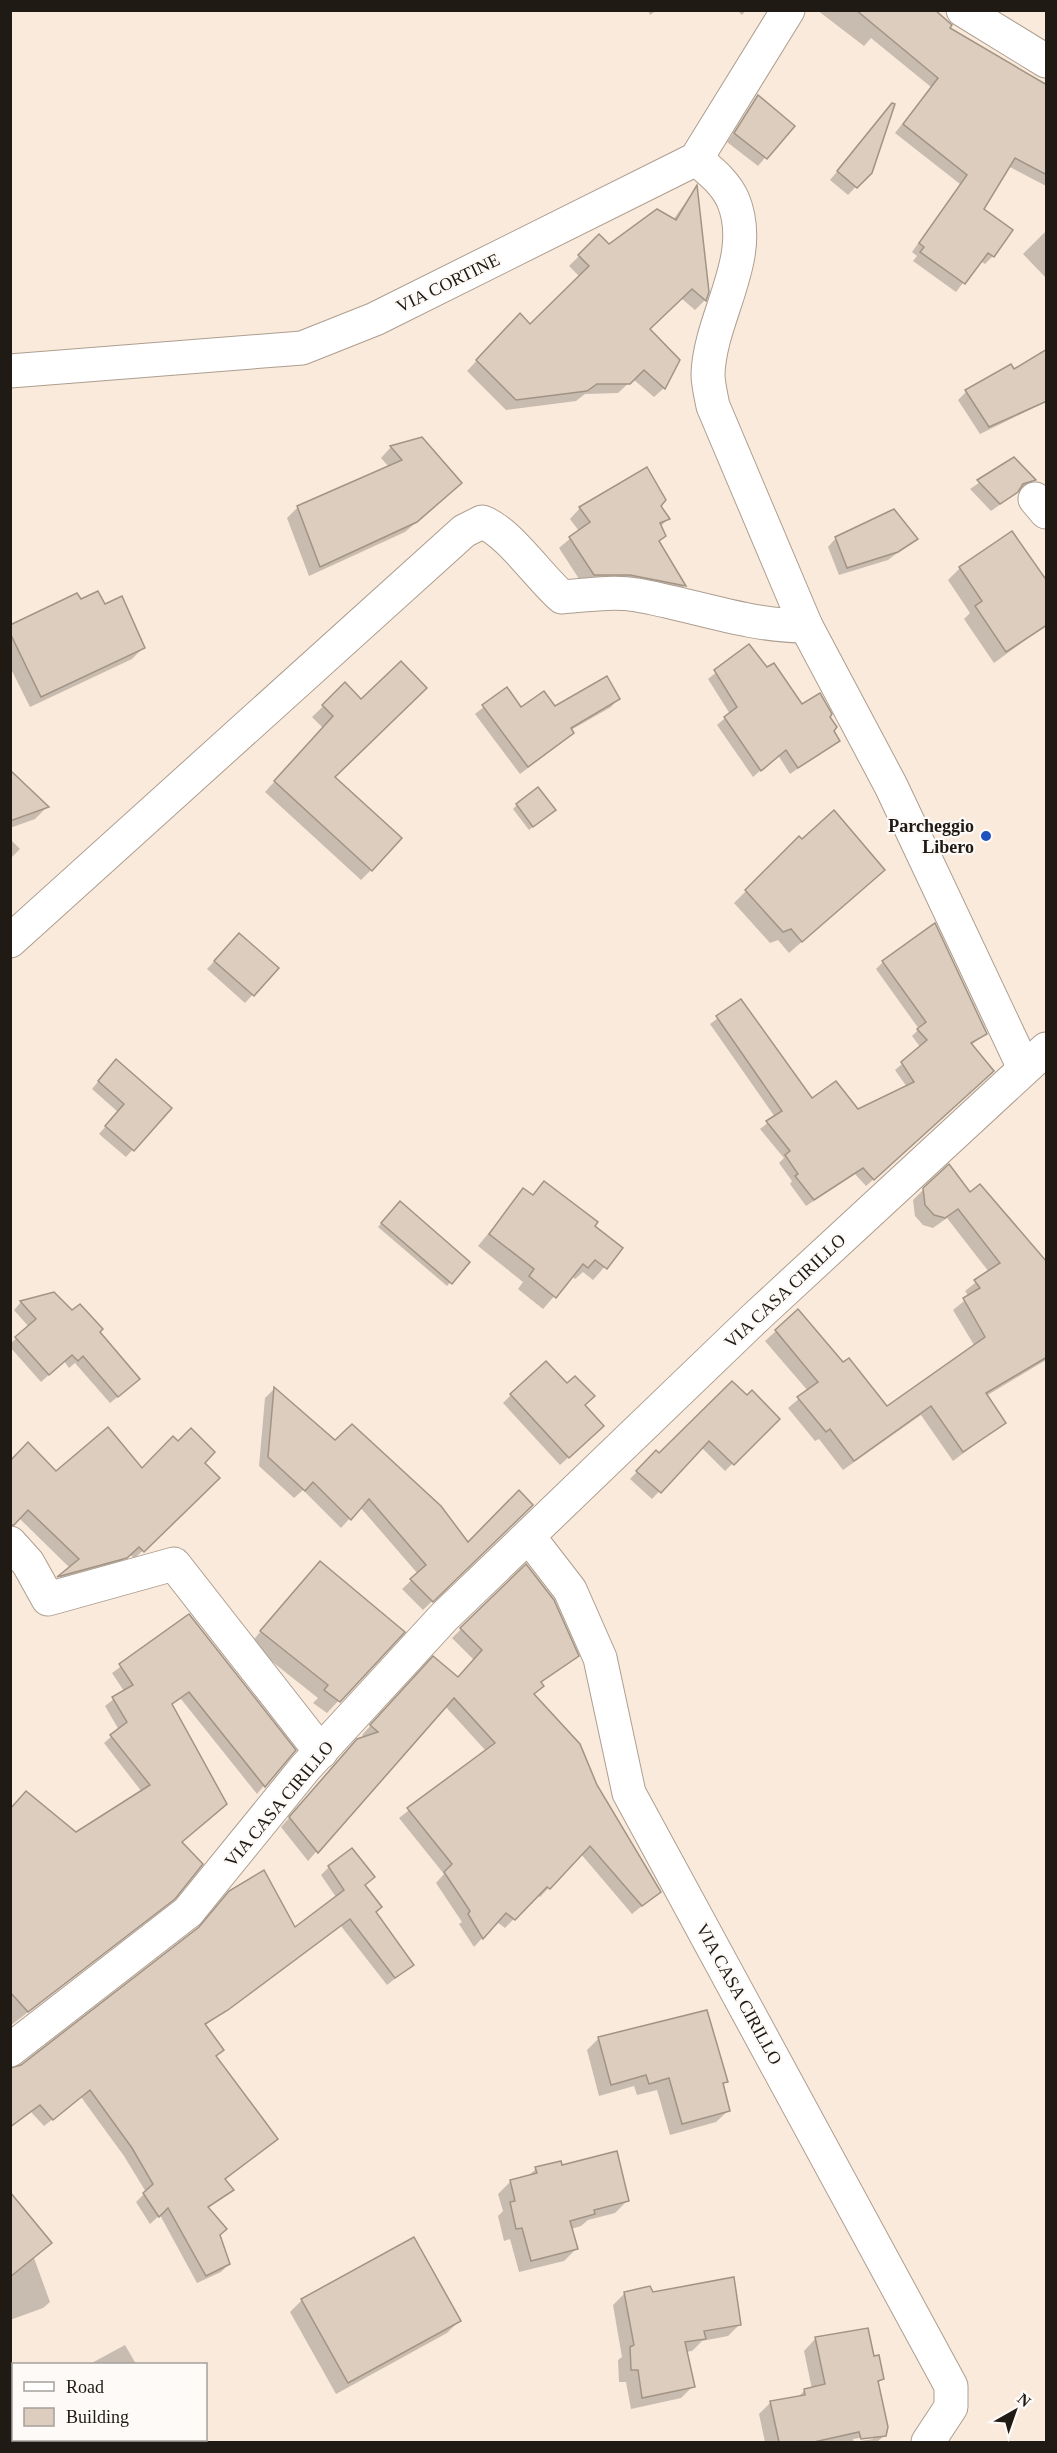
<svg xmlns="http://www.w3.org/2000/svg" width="1057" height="2453" font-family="Georgia,serif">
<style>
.shadow{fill:#0003;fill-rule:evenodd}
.building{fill:#dccdbe;stroke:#a29485;stroke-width:1.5}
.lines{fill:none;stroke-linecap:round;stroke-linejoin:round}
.minor-casing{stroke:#ad9e90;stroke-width:35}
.minor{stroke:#fff;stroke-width:33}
.poi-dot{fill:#1c52be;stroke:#fdfaf7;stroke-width:2}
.labels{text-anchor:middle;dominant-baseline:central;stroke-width:4.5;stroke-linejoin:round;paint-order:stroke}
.street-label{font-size:18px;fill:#1f1a14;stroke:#fdfaf7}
.poi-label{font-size:18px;font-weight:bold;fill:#1f1a14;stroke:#fdfaf7;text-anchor:end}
</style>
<rect width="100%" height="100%" fill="#faeadb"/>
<g class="shadow">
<path d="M648 10H657L650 15Z"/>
<path d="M737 10H746L742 15Z"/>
<path d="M817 10H932L948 29 1046 87V186L1008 166 982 209 993 256 985 264 980 261 956 292 913 261 917 256 912 252 960 184 895 133 931 87 871 38 864 46Z"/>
<path d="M758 97 792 126 758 166 727 142Z"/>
<path d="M892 105 870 172 848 195 830 180Z"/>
<path d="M696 188 707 292 704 301 695 310 681 298 648 329 664 388 654 397 633 379 618 393 585 394 576 401 506 410 467 371 510 325 530 326 580 277 569 266 599 236 609 246 673 220Z"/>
<path d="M1046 231V278L1023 254Z"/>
<path d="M1046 351V402L980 434 958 400 966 392 1010 366 1013 372Z"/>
<path d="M391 447 449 494 405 532 309 576 287 518 298 507 389 467 381 458Z"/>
<path d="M1014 459 1034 480 991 511 970 489Z"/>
<path d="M659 506 668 519 660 527 658 542 684 586 674 596 583 585 559 548 579 531 570 519 580 508Z"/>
<path d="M1012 533 1046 625 994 663 964 619 970 613 948 580 960 568Z"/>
<path d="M836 538 916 539 888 560 839 575 828 547Z"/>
<path d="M81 601 104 606 143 648 132 659 30 707 10 667V627Z"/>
<path d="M749 646 766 669 802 706 828 717 838 741 790 774 778 755 753 777 717 725 730 714 708 679Z"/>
<path d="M345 685 333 777 371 870 361 880 265 792 323 728 312 717Z"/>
<path d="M506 689 521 710 554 708 618 699 611 707 571 730 572 733 565 740 520 774 475 714Z"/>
<path d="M11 772 47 807 35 819 10 828Z"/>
<path d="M517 805 550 813 529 830 513 809Z"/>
<path d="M799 838 870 882 789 953 778 940 770 943 734 903Z"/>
<path d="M10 839 20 849 10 859Z"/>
<path d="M231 943 277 968 245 1003 207 969Z"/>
<path d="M883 962 985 1034 971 1045 985 1078 866 1186 855 1174 806 1206 790 1184 792 1181 779 1163 784 1158 760 1129 775 1117 710 1024 741 1001 812 1100 857 1111 907 1087 895 1070 921 1048 912 1036 919 1029 876 969Z"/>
<path d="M109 1068 170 1108 126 1157 99 1134 118 1112 92 1089Z"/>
<path d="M544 1183 621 1248 593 1280 583 1272 575 1279 572 1276 543 1309 518 1289 523 1282 478 1246 524 1190 532 1196Z"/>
<path d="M924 1189 970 1194 1046 1265V1360L986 1396 1004 1423 953 1461 921 1415 843 1470 819 1439 815 1441 788 1408 808 1391 765 1341 776 1331 842 1364 887 1408 974 1345 953 1310 969 1297 965 1291 989 1272 947 1218 933 1228 923 1225 915 1216 913 1200Z"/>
<path d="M397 1206 468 1262 447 1286 378 1227Z"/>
<path d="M54 1293 72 1312 98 1332 131 1386 110 1403 75 1363 69 1368 64 1361 41 1382 10 1347V1344L29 1327 14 1310 21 1302Z"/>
<path d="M274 1389 335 1442 468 1544 531 1505 423 1610 402 1589 418 1574 360 1507 341 1528 303 1490 294 1498 259 1466 265 1398Z"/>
<path d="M511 1395 584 1405 594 1434 560 1465 503 1403Z"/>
<path d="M747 1397 778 1419 725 1471 701 1447 652 1499 630 1479 656 1452 659 1455Z"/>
<path d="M10 1462 56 1473 141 1470 203 1463 217 1478 134 1559 130 1554 117 1566 53 1584 70 1568 19 1518 10 1526Z"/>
<path d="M526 1566 577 1656 540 1683 533 1695 596 1786 659 1892 632 1914 581 1854 540 1897 537 1895 505 1928 497 1922 474 1947 459 1924 462 1922 436 1883 444 1874 399 1818 486 1751 445 1706 308 1861 281 1827 349 1750 365 1738 362 1735 424 1667 457 1678 474 1660 452 1638Z"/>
<path d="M308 1575 402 1632 327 1713 313 1703 318 1698 250 1644Z"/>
<path d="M189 1616 294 1750 257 1794 181 1699 171 1705 226 1804 180 1842 165 1906 10 2026V1861L76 1834 142 1792 104 1743 119 1730 105 1706 124 1691 112 1673Z"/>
<path d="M329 1867 364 1886 375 1912 412 1965 387 1985 341 1926 204 2026 214 2057 276 2139 224 2180 232 2190 207 2209 229 2264 221 2272 197 2283 160 2215 150 2224 136 2202 146 2192 124 2156 81 2097 44 2126 31 2112 10 2128V2070L295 1929 336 1897 321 1875Z"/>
<path d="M599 2038 726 2082 722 2086 729 2110 716 2122 670 2135 657 2090 637 2095 634 2086 599 2096 587 2050Z"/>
<path d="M561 2167 628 2200 615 2213 588 2220 581 2226 571 2229 576 2249 564 2261 519 2272 510 2239 504 2241 498 2216 503 2211 498 2194 510 2182 527 2177 536 2169Z"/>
<path d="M10 2194 50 2243 34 2258 50 2302 43 2308 10 2320Z"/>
<path d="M625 2293 652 2294 740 2324 728 2336 702 2341 692 2351 686 2352 693 2386 681 2398 631 2409 626 2382H619L618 2360 622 2357 613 2305Z"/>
<path d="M302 2300 459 2321 447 2333 336 2394 290 2312Z"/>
<path d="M816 2338 873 2358 882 2379 877 2384 885 2435 877 2442H765L759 2414 771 2402 797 2398 804 2391 812 2389 804 2351ZM873 2436V2439L854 2442 853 2439Z"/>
<path d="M125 2345 136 2364H90Z"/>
<path d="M87 2440H176L178 2442H89Z"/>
</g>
<g class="building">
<path d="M856 10H935L952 25 950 28 1047 85V175L1015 158 984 209 1013 230 994 257 988 253 965 284 920 252 924 247 919 243 967 175 903 124 938 78Z"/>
<path d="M758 95 795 126 767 159 734 133Z"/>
<path d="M892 103 895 104 872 173 857 188 837 171Z"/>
<path d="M697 185 709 292 706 301 692 289 650 329 680 360 665 389 644 370 630 384H597L587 391 516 400 476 360 520 313 530 324 589 266 578 255 599 234 609 244 657 209 676 220Z"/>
<path d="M1047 349V401L989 427 965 390 1011 364 1014 369Z"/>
<path d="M422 437 462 483 417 522 320 567 297 506 402 460 390 446Z"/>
<path d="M1014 457 1036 480 1023 484 1018 492 1000 504 977 480Z"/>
<path d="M647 467 666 500 661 506 670 519 660 523 666 536 659 541 686 586 630 575H594L569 537 590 522 579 507Z"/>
<path d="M894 509 918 539 898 552 847 568 835 537Z"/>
<path d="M1012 531 1047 581V625L1006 652 975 606 982 601 959 567Z"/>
<path d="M98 591 105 604 122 596 145 648 41 697 10 633V625L77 593 81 599Z"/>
<path d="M749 644 767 667 774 663 802 704 820 693 832 714 830 717 837 727 834 731 840 741 798 768 786 750 761 771 724 717 737 707 714 670Z"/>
<path d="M401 661 427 688 335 777 402 838 372 871 274 781 333 716 322 705 345 682 361 699Z"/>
<path d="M607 676 620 699 571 728 574 733 528 767 482 705 507 687 521 707 544 691 555 706Z"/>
<path d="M10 770 49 807 10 821Z"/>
<path d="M538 787 556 810 533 827 516 804Z"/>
<path d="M834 810 885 870 802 942 791 929 783 932 745 890 799 836 802 839Z"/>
<path d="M935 923 987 1034 971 1043 994 1071 874 1180 863 1168 814 1200 795 1176 798 1174 785 1155 790 1151 766 1121 782 1111 716 1016 741 999 812 1098 836 1081 858 1109 914 1082 901 1062 927 1040 917 1029 926 1022 882 961Z"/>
<path d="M239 933 279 968 254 996 214 961Z"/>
<path d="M116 1059 172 1108 134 1151 105 1126 124 1104 98 1081Z"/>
<path d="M949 1164 970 1192 980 1184 1047 1262V1357L986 1393 1006 1423 963 1452 931 1406 854 1461 830 1429 826 1432 797 1397 818 1382 775 1330 798 1309 843 1362 849 1358 887 1406 985 1337 963 1298 980 1288 974 1280 1000 1263 958 1209 945 1218 934 1215 925 1205 923 1188Z"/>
<path d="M544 1181 598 1222 595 1226 623 1248 607 1269 595 1260 588 1268 583 1264 556 1298 529 1276 534 1269 489 1234 523 1188 533 1195Z"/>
<path d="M400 1201 470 1262 452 1284 381 1223Z"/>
<path d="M54 1292 72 1310 80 1304 103 1329 100 1332 140 1379 118 1397 83 1356 78 1361 72 1355 49 1375 15 1337 36 1319 20 1301Z"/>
<path d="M546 1361 567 1383 575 1376 595 1396 585 1405 604 1426 569 1458 510 1394Z"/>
<path d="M732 1381 747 1395 752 1390 780 1419 734 1465 709 1441 661 1493 636 1471 656 1450 659 1453Z"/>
<path d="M274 1387 335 1440 352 1424 441 1506 468 1542 519 1490 533 1505 433 1602 410 1579 426 1565 369 1499 351 1520 313 1482 305 1491 268 1457Z"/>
<path d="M108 1427 142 1468 173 1436 178 1441 191 1428 215 1452 205 1463 220 1478 144 1552 139 1547 127 1558 57 1577 79 1559 28 1510 14 1525H10V1461L28 1442 56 1471Z"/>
<path d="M320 1561 405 1632 340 1702 324 1690 328 1685 260 1631Z"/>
<path d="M526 1564 554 1600 579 1656 541 1682 544 1686 534 1694 580 1744 597 1785 661 1892 642 1906 590 1846 550 1889 547 1887 515 1920 506 1913 483 1939 468 1914 470 1911 444 1872 452 1864 407 1808 495 1743 454 1698 318 1853 289 1817 357 1739 378 1732 370 1725 433 1656 458 1677 482 1650 460 1628Z"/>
<path d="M189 1614 296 1750 265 1787 189 1692 172 1704 227 1804 182 1842 203 1864 175 1899 28 2012 10 1992V1809L26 1791 76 1832 150 1785 110 1735 127 1722 112 1697 133 1685 119 1664Z"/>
<path d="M352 1848 375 1877 365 1885 382 1907 376 1912 414 1965 395 1978 350 1919 228 2010 205 2024 224 2050 216 2056 278 2139 225 2179 234 2190 208 2207 227 2229 220 2235 230 2264 206 2276 168 2208 159 2217 143 2193 153 2184 132 2148 90 2090 53 2120 40 2105 10 2127V2068L21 2065 199 1927 229 1891 264 1870 295 1927 344 1890 328 1866Z"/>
<path d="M707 2010 728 2082 723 2083 730 2111 682 2124 669 2078 649 2084 646 2075 611 2085 598 2037Z"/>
<path d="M617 2151 629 2201 594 2210 595 2214 570 2221 578 2249 531 2261 522 2228 516 2229 510 2202 515 2201 510 2180 537 2173 535 2167 561 2161 562 2165Z"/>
<path d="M10 2192 52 2243 10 2277Z"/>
<path d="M414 2237 461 2321 348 2383 301 2299Z"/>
<path d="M734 2277 741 2325 704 2331 706 2339 685 2342 695 2387 642 2398 638 2370H631L630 2347 634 2345 624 2292 650 2286 653 2292Z"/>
<path d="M868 2328 874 2356 879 2355 884 2379 878 2381 888 2427 886 2436 861 2439 859 2432 814 2442H779L770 2401 805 2395 804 2389 825 2384 815 2337Z"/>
</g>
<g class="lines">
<g class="minor-casing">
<g id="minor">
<path d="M963 10 1046 61"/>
<path d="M696 159C710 171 725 182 733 200 757 257 710 316 708 374 708 384 711 396 713 406L806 626 891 786 1024 1068"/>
<path d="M10 371 302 348 375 319 696 159 788 10"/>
<path d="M1035 499 1046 512"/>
<path d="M10 941 464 531 482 522C507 530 539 577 562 597 587 595 613 591 637 595 694 605 747 626 806 626"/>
<path d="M529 1537 570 1590 600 1658 629 1793 951 2386V2407L928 2442"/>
<path d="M10 1543 28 1563 48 1599 174 1564 321 1752"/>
<path d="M10 2050 188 1912 305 1768 444 1617 756 1317 1046 1049"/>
</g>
</g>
<use href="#minor" class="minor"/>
</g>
<circle class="poi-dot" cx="986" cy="836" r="6"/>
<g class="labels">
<g class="street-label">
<text transform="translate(448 283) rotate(-26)">VIA CORTINE</text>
<text transform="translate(785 1291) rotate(-43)">VIA CASA CIRILLO</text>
<text transform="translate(279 1804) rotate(-50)">VIA CASA CIRILLO</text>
<text transform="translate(739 1994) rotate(61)">VIA CASA CIRILLO</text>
</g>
<g class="poi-label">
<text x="974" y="826">Parcheggio<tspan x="974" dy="21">Libero</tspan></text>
</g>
</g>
<rect width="1057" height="2453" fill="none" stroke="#1f1a14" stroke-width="24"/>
<rect x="12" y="2363" width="195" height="78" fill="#fdfaf7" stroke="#a4a09c" stroke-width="1.5"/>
<rect x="24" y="2382" width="30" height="9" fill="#ffffff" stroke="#a4a09c" stroke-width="1.5"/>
<text x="66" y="2393" font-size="18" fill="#1f1a14">Road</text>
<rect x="24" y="2408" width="30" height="18" fill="#dccdbe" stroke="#a4a09c" stroke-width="1.5"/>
<text x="66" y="2423" font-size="18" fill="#1f1a14">Building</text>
<g transform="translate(1015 2411) rotate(40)" stroke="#fdfaf7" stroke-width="4.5" paint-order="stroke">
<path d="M0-4.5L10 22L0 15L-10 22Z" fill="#1f1a14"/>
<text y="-9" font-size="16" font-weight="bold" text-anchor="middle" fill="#1f1a14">N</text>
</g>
</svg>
